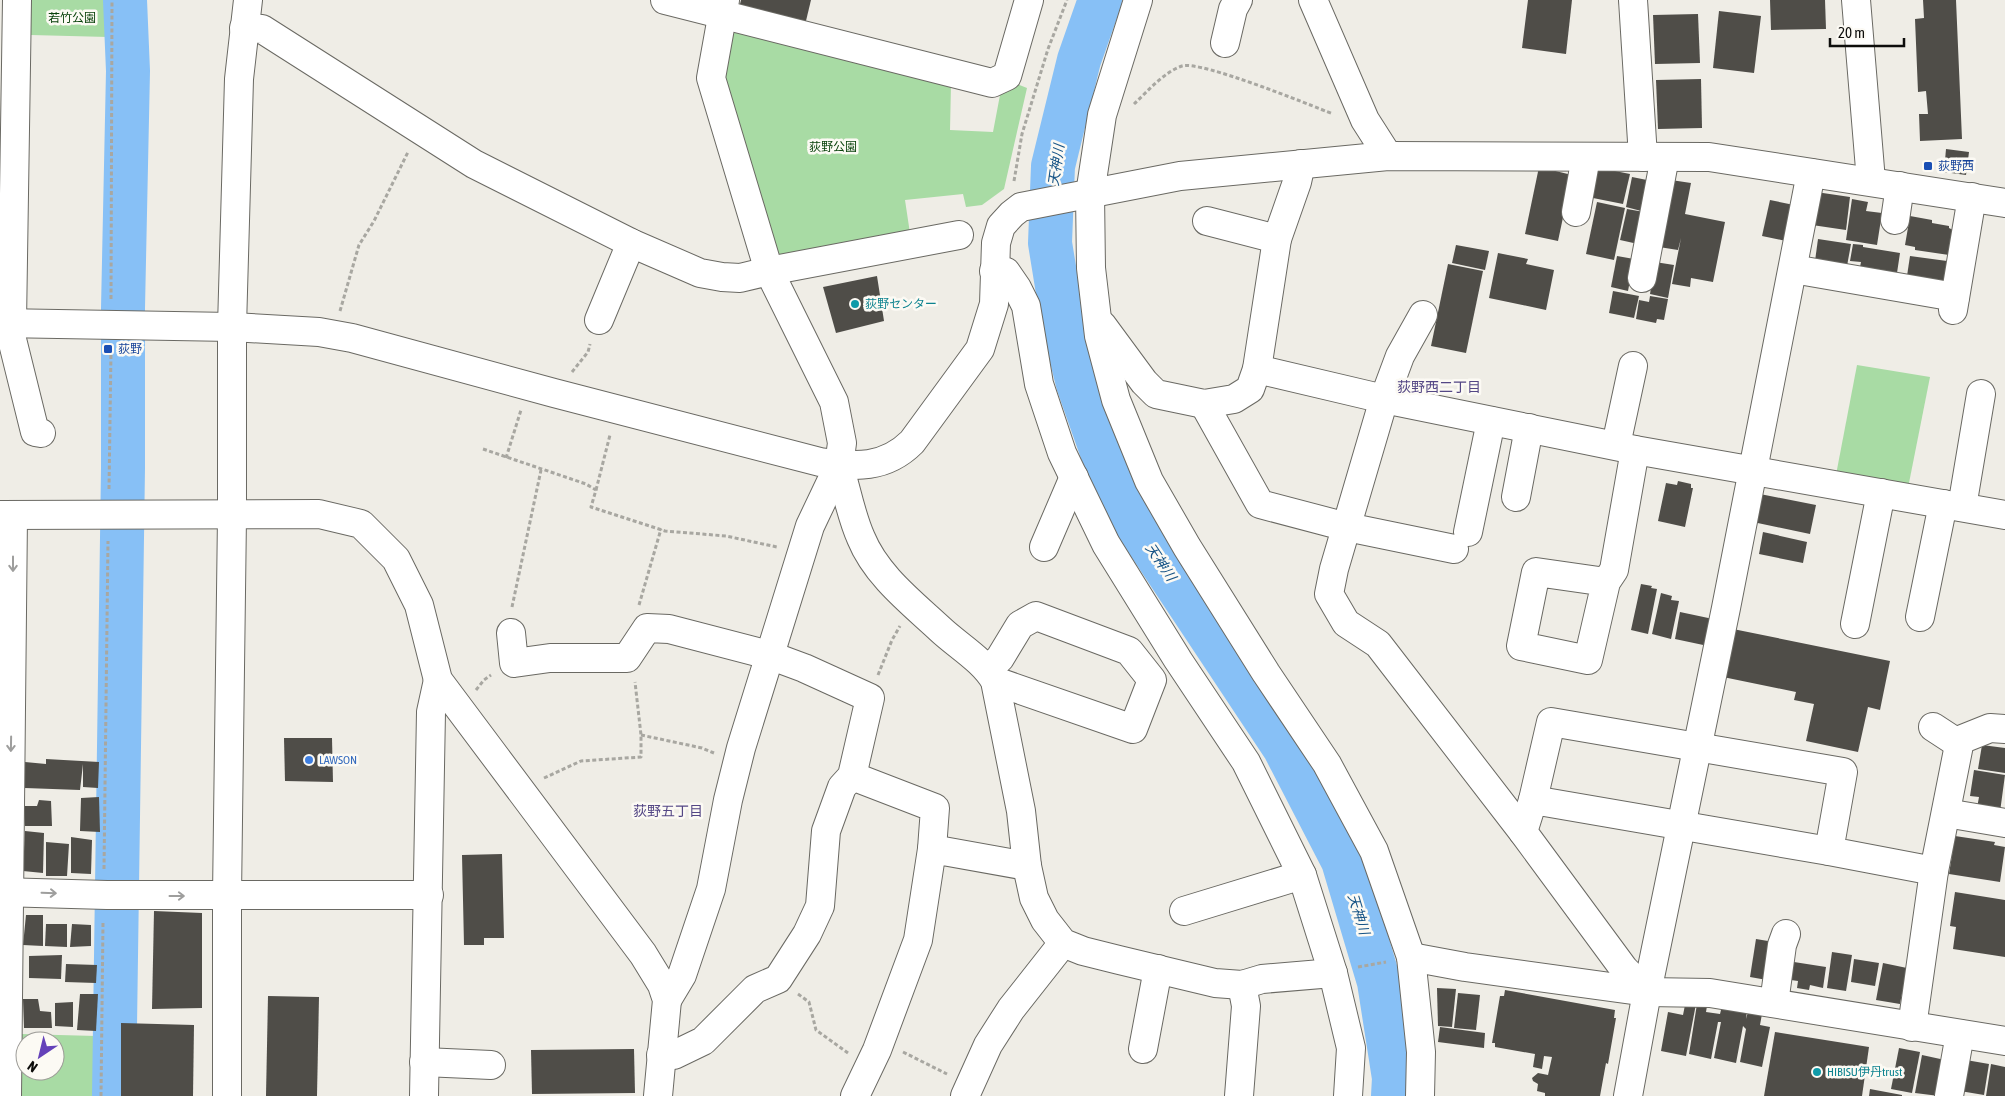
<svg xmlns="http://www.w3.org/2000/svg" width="2005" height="1096" font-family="'Asap Condensed','Noto Sans JP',sans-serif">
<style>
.green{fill:#a8dba4;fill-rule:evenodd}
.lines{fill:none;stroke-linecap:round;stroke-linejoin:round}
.river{stroke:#87c0f6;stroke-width:44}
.building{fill:#4f4d48}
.minor-casing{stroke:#6a6963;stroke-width:30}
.path{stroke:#a8a7a1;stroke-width:3;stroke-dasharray:4 2.5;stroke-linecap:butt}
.minor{stroke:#fff;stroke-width:28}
.oneway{stroke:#9e9e9d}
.transit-dot{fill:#1a4fb4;stroke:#fcfaf4;stroke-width:2}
.culture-dot{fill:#0f9aa8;stroke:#fcfaf4;stroke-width:2}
.shop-dot{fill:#3f7fe0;stroke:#fcfaf4;stroke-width:2}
.labels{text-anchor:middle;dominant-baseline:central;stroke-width:5;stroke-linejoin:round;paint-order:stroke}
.park-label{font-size:12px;fill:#09420b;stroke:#fcfaf4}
.transit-label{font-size:12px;fill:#164399;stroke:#fcfaf4;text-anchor:start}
.culture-label{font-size:12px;fill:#0d838f;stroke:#fcfaf4;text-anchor:start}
.shop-label{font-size:12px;fill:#366cbe;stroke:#fcfaf4;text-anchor:start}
.water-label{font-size:14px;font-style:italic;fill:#175486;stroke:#fcfaf4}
.neighbourhood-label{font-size:14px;fill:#544785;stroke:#fcfaf4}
</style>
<rect width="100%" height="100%" fill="#efede6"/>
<g class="green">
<path d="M31 0H112L108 37 31 35Z"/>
<path d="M736 29 951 84 950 130 993 132 1000 95 1017 84 1027 88 1004 189 982 205 966 207 963 194 905 200 911 240 777 257 719 79 727 37Z"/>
<path d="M1857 365 1930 377 1907 493 1835 480Z"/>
<path d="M21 1034 96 1036 95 1096H21ZM25 1041H55V1071H25Z"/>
</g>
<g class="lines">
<g class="river">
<path d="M1100 0 1079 60 1053 166 1050 243 1063 323 1078 384 1102 452 1130 515 1284 747 1343 861 1379 982 1394 1078 1393 1096"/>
<path d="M114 1096 123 468V308L128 71 125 0"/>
</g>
</g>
<g class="building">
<path d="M741 0H811L805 25 739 8Z"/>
<path d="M1528 0H1572L1566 54 1522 48Z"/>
<path d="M1770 0H1825L1826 29 1771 30Z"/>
<path d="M1923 0H1956L1962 139 1920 141 1919 114H1928L1926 91 1918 92 1915 19 1924 18Z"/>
<path d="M1719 11 1761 16 1754 73 1713 68Z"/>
<path d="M1698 14 1700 63 1655 64 1653 15Z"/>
<path d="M1701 79 1702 128 1658 129 1656 80Z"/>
<path d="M1946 149 1969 152 1966 175 1944 172Z"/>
<path d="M1539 167 1572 175 1558 241 1525 234Z"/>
<path d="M1595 167 1630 174 1623 204 1588 197Z"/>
<path d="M1632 177 1652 181 1645 212 1626 207Z"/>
<path d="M1671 180 1691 183 1685 214 1725 222 1713 282 1691 278 1690 287 1672 284 1681 238 1678 250 1659 247Z"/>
<path d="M1816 192 1850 197 1846 230 1812 225Z"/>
<path d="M1852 199 1868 202 1866 211 1882 213 1877 245 1846 240Z"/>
<path d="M1770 200 1794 205 1786 241 1762 236Z"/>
<path d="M1597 202 1625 208 1614 260 1586 254Z"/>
<path d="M1627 209 1644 212 1638 244 1620 240Z"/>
<path d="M1910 216 1932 220V223L1949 226V228L1953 230 1949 255 1915 250V247L1905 245Z"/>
<path d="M1818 239 1851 244 1847 266 1815 261Z"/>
<path d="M1853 244 1863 245V247L1900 253 1897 273 1860 267 1861 262 1850 261Z"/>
<path d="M1456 245 1489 251 1485 270 1452 263Z"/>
<path d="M1498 253 1528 259 1526 264 1554 270 1546 310 1489 298Z"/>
<path d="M1617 256 1634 259 1628 291 1611 287Z"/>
<path d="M1910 256 1947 261 1944 281 1907 276Z"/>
<path d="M1655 262 1674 265 1668 298 1650 294Z"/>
<path d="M1448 264 1483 271 1466 353 1431 346Z"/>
<path d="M877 276 884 321 836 333 823 287Z"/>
<path d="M1613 291 1639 296 1634 318 1609 313Z"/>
<path d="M1650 296 1668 299 1664 320 1657 319 1656 323 1636 319 1639 300 1649 302Z"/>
<path d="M1678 481 1691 484V488H1693L1685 527 1658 521 1666 483 1677 485Z"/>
<path d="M1760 494 1816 505 1810 534 1753 522Z"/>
<path d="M1763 532 1807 542 1803 563 1759 554Z"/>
<path d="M1641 584 1652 586 1651 588 1657 589 1648 634 1631 630Z"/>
<path d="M1661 593 1672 596 1671 600 1679 601 1671 639 1652 634Z"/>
<path d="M1680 612 1713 619 1708 646 1675 639Z"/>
<path d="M1733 629 1890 661 1880 710 1868 707 1858 752 1806 741 1814 704 1794 700 1796 692 1723 677Z"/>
<path d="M284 738H332L333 782 285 781Z"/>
<path d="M1982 745 2005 748V773L1978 769Z"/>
<path d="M46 759 99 762 98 788 83 787V764L80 790 25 788V762L46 764Z"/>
<path d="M1974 770 2005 775 2000 812 1977 808 1979 797 1970 796Z"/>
<path d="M99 797 100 832 80 831 81 798Z"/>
<path d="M39 800 51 801 52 826H25L24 806H37Z"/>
<path d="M25 831 44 833 43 873 23 871Z"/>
<path d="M1955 836 1995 842 1994 845 2005 847 2000 882 1949 874Z"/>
<path d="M71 837 92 840 91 874 71 873Z"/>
<path d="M46 842 69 844 67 876H46Z"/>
<path d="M502 854 504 938H484V945H464L462 855Z"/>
<path d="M1955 892 2005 900V957L1953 949 1956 927 1950 926Z"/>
<path d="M154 911 202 913V1008L152 1009Z"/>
<path d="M26 915H43V946L23 945Z"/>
<path d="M46 924H67V947L45 946Z"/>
<path d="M72 924 91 925V946L70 947Z"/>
<path d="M1756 939 1774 942 1767 980 1750 977Z"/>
<path d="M1832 952 1852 955 1846 991 1827 988Z"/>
<path d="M62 955 61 979 29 978V956Z"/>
<path d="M1854 959 1879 963 1875 986 1851 982Z"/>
<path d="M1794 962 1826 967 1823 988 1810 985 1809 990 1797 988 1798 981 1791 980Z"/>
<path d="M1883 963 1907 968 1900 1004 1876 1000Z"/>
<path d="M66 964 97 965 96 983 65 982Z"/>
<path d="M1437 988 1456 989 1452 1027 1438 1026Z"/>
<path d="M1505 990 1615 1010 1614 1018H1616L1608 1064 1606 1063 1600 1096H1545V1093L1537 1091 1538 1084 1533 1081 1532 1078 1538 1073 1548 1075 1552 1057 1544 1056 1542 1069 1533 1067 1535 1054 1495 1047V1043H1492L1500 996H1504Z"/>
<path d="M1458 993 1480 995 1476 1030 1454 1028Z"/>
<path d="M80 994H98L96 1031 77 1030Z"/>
<path d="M268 996 319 997 317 1096H266Z"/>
<path d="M23 999H38L40 1011 51 1012 52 1028H24Z"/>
<path d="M73 1002V1027L55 1026V1003Z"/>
<path d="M1696 1004 1686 1056 1661 1051 1668 1012 1683 1015 1685 1005Z"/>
<path d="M1697 1004 1707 1006 1706 1012 1720 1014 1722 1006 1747 1011 1746 1019 1748 1012 1762 1014 1760 1025 1770 1027 1762 1067 1740 1062 1746 1029 1743 1026 1736 1063 1714 1058 1721 1022H1718L1711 1059 1689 1054Z"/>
<path d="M121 1023 194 1025 193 1096H121Z"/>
<path d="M1440 1027 1485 1033 1484 1048 1438 1042Z"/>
<path d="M1775 1032 1869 1047 1862 1096H1764Z"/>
<path d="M1899 1048 1920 1052 1912 1093 1891 1089Z"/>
<path d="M634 1049 635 1093 532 1094 531 1050Z"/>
<path d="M1922 1055 1945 1060 1939 1096 1915 1093Z"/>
<path d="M1966 1060 1989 1064 1984 1095 1960 1091Z"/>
<path d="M1991 1064 2005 1067V1096H1986Z"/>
<path d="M1870 1089 1902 1095V1096H1869Z"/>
</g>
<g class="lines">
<g class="minor-casing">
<g id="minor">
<path d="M665 0 992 83 1007 76 1029 0"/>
<path d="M1138 0 1102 115 1090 194 1091 268 1099 336 1116 400 1149 481 1187 547 1266 673 1327 764 1374 851 1411 957 1421 1052 1420 1096"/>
<path d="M1313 0 1365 120 1388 156"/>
<path d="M1633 0 1643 157"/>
<path d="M1856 0 1871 181"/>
<path d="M244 28 262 29 474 164 631 243 700 273 722 277 740 278 769 271 959 235"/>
<path d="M1225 43 1233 9 1238 0"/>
<path d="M1576 212 1586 157"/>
<path d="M1895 220 1900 186"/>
<path d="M1207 221 1277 239"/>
<path d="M1793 269 1955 297"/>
<path d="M994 271 1006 272 1017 288 1026 306 1039 384 1062 453 1106 544 1178 660 1246 762 1302 875 1333 973 1351 1048 1348 1096"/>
<path d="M1642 278 1665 157"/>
<path d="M1953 310 1972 197"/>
<path d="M1423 315 1400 356 1384 399 1334 569 1329 594 1346 623 1378 644 1523 832"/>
<path d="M599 320 631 243"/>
<path d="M0 323 232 327 319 332 352 338 554 393 820 462C855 467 885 469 912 442L980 349 994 304 996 243 1001 226 1012 214 1021 207 1180 176 1388 156 1709 157 2005 203"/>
<path d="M8 323 35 432 41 433"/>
<path d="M12 323 17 0"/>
<path d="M1102 325 1144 382 1156 394 1204 404 1234 399 1250 389 1257 369 1277 239 1297 182 1301 164"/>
<path d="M1257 369 1384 399 1635 450 2005 515"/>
<path d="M1204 404 1260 504 1347 527 1454 549"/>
<path d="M1616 445 1633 366"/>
<path d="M839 465C846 488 851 516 861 538 876 575 911 602 940 629 958 646 983 660 995 681L1021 811 1027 866 1034 898 1045 920 1063 943 1083 951 1119 960 1215 983 1242 985 1262 979 1333 973"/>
<path d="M1516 497 1529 428"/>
<path d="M1962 507 1981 394"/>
<path d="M0 515 319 514 361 524 396 559 419 605 438 680 643 954 662 985 667 1000 658 1096"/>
<path d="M1468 532 1491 421"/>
<path d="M1044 547 1074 477"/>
<path d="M1606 582 1536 572 1521 646 1588 660 1606 582 1614 570 1635 450"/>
<path d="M1920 617 1943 504"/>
<path d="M1855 624 1881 493"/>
<path d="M511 633 514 663 550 658H627L647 628 669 629 769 655 804 668 870 698 852 776 842 787 826 831 820 906 807 934 778 979 755 989 703 1041 674 1055H661"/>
<path d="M988 670 1000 658 1020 625 1036 616 1129 651 1152 680 1133 729 995 681"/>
<path d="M1933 727 1959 744"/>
<path d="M852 776 935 808 932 849"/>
<path d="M1533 800 1551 722 1843 772 1829 851 1934 871"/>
<path d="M1946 813 2005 823"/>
<path d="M0 892 107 895H429"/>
<path d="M1184 911 1302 875"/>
<path d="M1411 957 1465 967 1647 992 1710 993 2005 1041"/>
<path d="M1647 992 1726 608 1811 173"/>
<path d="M667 1000 682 975 711 889 728 800 741 748 810 526 839 465 842 443 834 402 769 271 711 78 725 0"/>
<path d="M1774 1003 1782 945 1786 934"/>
<path d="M1912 1027 1934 871 1960 740 1990 728 2005 729"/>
<path d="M1143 1049 1158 969"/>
<path d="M424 1062 491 1065"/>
<path d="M7 1096 13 515"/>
<path d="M227 1096V896L232 516V327L239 79 248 0"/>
<path d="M424 1096 431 712 438 680"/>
<path d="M855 1096 877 1050 918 940 932 849 1027 866"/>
<path d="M965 1096 988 1045 1011 1009 1063 943"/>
<path d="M1239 1096 1246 1006 1242 985"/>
<path d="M1628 1096 1647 992 1624 969 1523 832 1533 800 1829 851"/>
<path d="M1949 1096 1960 1034"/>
</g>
</g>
<g class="path">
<path d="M1134 104C1148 91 1164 72 1182 66 1200 60 1310 105 1333 114"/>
<path d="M1014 181 1022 134 1048 49 1067 0"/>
<path d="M111 299 112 0"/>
<path d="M340 311 359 245 374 221 408 152"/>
<path d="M572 372 588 352 590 344"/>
<path d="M483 449 586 484 596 490 591 507 665 531 726 536 777 547"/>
<path d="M506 458 521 410"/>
<path d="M109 489 111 351"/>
<path d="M596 490 610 435"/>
<path d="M639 605 661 529"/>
<path d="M512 607 541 470"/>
<path d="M878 675 892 640 900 626"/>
<path d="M476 690 484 680 491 675"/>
<path d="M641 735 702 748 714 753"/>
<path d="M544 778 581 761 641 757V735L635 682"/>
<path d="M104 869 108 541"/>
<path d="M1358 967 1386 962"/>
<path d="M798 994 809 1002 816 1030 848 1053"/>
<path d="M903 1052 947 1074"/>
<path d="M101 1096 103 921"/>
</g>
<use href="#minor" class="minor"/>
</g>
<defs><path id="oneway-shaft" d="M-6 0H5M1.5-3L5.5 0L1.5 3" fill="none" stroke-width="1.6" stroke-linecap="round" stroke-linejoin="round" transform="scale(1.25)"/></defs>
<g class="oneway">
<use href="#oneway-shaft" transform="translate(13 564) rotate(90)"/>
<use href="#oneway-shaft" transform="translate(11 744) rotate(91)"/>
<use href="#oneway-shaft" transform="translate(49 893) rotate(2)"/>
<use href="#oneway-shaft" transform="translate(177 896)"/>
</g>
<g class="transit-dot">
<rect x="1923" y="161" width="10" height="10" rx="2.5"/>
<rect x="103" y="344" width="10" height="10" rx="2.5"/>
</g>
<g class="culture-dot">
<circle cx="855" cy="304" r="5"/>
<circle cx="1817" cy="1072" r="5"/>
</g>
<circle class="shop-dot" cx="309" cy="760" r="5"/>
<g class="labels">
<g class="park-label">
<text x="72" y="18">若竹公園</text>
<text x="833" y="147">荻野公園</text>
</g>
<g class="transit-label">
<text x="1938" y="166">荻野西</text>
<text x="118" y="349">荻野</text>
</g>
<g class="culture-label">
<text x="865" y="304">荻野センター</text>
<text x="1827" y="1072">HIBISU伊丹trust</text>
</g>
<g class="shop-label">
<text x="319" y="760">LAWSON</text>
</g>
<g class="water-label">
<text transform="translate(1056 165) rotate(-82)">天神川</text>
<text transform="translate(1161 562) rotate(56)">天神川</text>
<text transform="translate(1359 914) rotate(73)">天神川</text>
</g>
<g class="neighbourhood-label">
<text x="1439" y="387">荻野西二丁目</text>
<text x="668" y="811">荻野五丁目</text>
</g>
</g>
<g transform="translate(40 1056) rotate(215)"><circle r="24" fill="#fcfaf4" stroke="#9c9b97"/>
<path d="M0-4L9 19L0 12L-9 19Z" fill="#6441b9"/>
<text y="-8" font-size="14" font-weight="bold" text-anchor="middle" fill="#0d0d0b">N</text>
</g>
<path d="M1830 38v8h74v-8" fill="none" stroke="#0d0d0b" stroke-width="2.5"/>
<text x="1838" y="38" font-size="15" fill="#0d0d0b" stroke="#fcfaf4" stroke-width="4" paint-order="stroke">20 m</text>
</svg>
